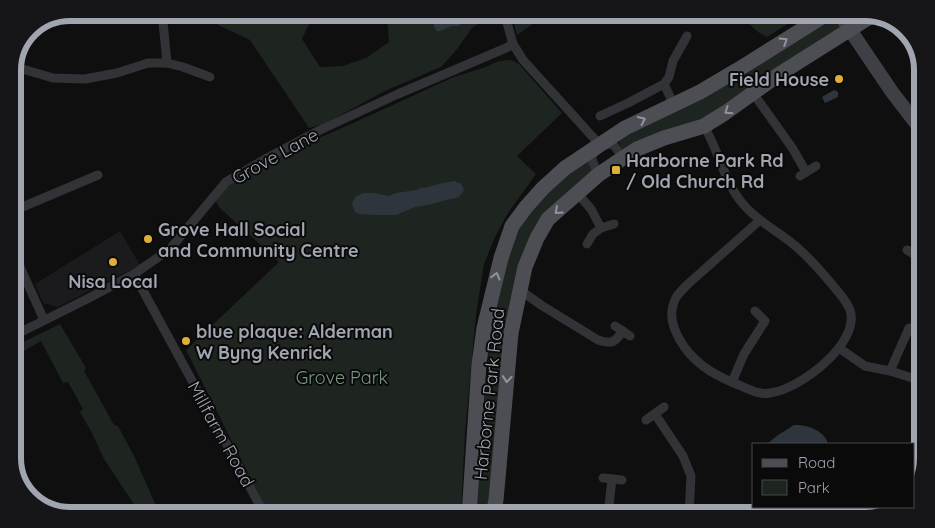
<svg xmlns="http://www.w3.org/2000/svg" width="935" height="528" font-family="Quicksand,sans-serif">
<style>
.built{fill:#1b1b1d}
.green{fill:#1e241f}
.water{fill:#2e353c}
.lines{fill:none;stroke-linecap:round;stroke-linejoin:round}
.street{stroke:#323337;stroke-width:9}
.secondary{stroke:#3f4045;stroke-width:14}
.primary{stroke:#4d4e54;stroke-width:15}
.oneway{stroke:#90949e}
.poi-dot{fill:#dfb038;stroke:#0a0a0b;stroke-width:2}
.labels{text-anchor:middle;dominant-baseline:central;stroke-width:4;stroke-linejoin:round;paint-order:stroke}
.poi-label{font-size:18px;font-weight:bold;fill:#a1a5b0;stroke:#0a0a0b;text-anchor:start}
.street-label{font-size:18px;fill:#a1a5b0;stroke:#0a0a0b}
.park-label{font-size:18px;fill:#7a997e;stroke:#0a0a0b}
.rim{fill:none;stroke:#a1a5b0;stroke-width:6}
</style>
<rect width="100%" height="100%" fill="#0f0f10"/>
<path class="built" d="M120 231 140 265 58 307 43 303 35 284Z"/>
<g class="green">
<path d="M511 12H548V13L517 35Z"/>
<path d="M210 13H328L311 20 302 39 320 67 343 66 366 58 389 42 387 18 393 13H492L472 28 457 49 441 67 385 91 324 124 309 128 250 40 218 25Z"/>
<path d="M737 13H805L767 37 758 32Z"/>
<path d="M834 18 841 30 729 107 628 151 621 148 619 142 621 136Z"/>
<path d="M511 60 519 64 562 113 517 156 536 174 508 213 495 237 484 264 476 314 465 432 461 515H269L186 350 279 262 220 208 216 202 219 195 227 186 284 153 340 129 454 77 483 68 499 61Z"/>
<path d="M587 158 593 174 532 242 487 515H475L491 323 500 278 517 229 552 186Z"/>
<path d="M60 324 86 368 84 371 114 425 118 426 135 458 160 515H141L104 459 92 433 80 412 83 409 68 382 63 383 41 341 13 357V347Z"/>
</g>
<g class="water">
<path d="M285 12 286 14 282 17 276 16C271 18 268 18 263 19 255 20 252 20 247 13Z"/>
<path d="M441 15 446 19 454 17 459 19 460 24 459 26H452L440 31H437C431 25 434 19 441 15Z"/>
<path d="M834 90 838 92V97L825 103 822 97Z"/>
<path d="M456 181 457 183H461L464 190 459 197 446 200 428 205 415 207 396 215H373L360 214 355 212 352 203 356 196 364 193H374L388 196 396 193 417 190 422 187 424 188C435 185 445 182 456 181Z"/>
<path d="M794 425C807 424 825 431 828 444H767L778 435Z"/>
</g>
<g class="lines">
<g class="street">
<path d="M162 12 167 63"/>
<path d="M504 12 513 44 523 60 600 145"/>
<path d="M19 68 53 78 85 79 117 73 148 63H167L183 67 210 77"/>
<path d="M13 87 19 68 21 48"/>
<path d="M753 93 793 149 806 172"/>
<path d="M674 105 664 84 669 77 673 61 687 36"/>
<path d="M600 116 628 103 664 84"/>
<path d="M704 126C719 151 724 182 743 204 757 221 776 230 793 244 807 255 819 269 830 282 837 291 846 299 850 310 861 343 799 390 770 393 760 395 750 390 741 386 719 377 700 368 685 348 674 332 666 314 677 296 680 292 684 288 688 284L759 221"/>
<path d="M598 175 591 157 600 145 613 144 623 158"/>
<path d="M800 176 816 166"/>
<path d="M577 193 591 209 601 228 593 234 587 244"/>
<path d="M13 211 98 175"/>
<path d="M601 228 614 224"/>
<path d="M13 246 21 269 44 320"/>
<path d="M907 250 919 257 922 251"/>
<path d="M134 274 265 515"/>
<path d="M520 290 541 305 598 340C612 345 615 342 623 331"/>
<path d="M615 326 630 336"/>
<path d="M13 336 89 298 134 274 170 249 226 182 267 158 320 130 398 94 506 48 513 44"/>
<path d="M839 348 865 366 890 371 922 381"/>
<path d="M890 371 909 328 922 331"/>
<path d="M732 382 744 354 765 321 755 311"/>
<path d="M655 414 683 456 691 476 689 515"/>
<path d="M646 420 664 407"/>
<path d="M15 471 28 490 42 508"/>
<path d="M603 478 622 480"/>
<path d="M608 515 612 479"/>
</g>
<path class="secondary" d="M838 12 892 92 922 131"/>
<g class="primary">
<path d="M469 515 479 364 484 328 501 258 512 226 526 207 543 188 565 168 625 128 700 92 739 69 830 12"/>
<path d="M493 515 496 500 511 333 525 267 537 238 548 219 598 175 623 158 637 149 664 138 704 126 725 113 781 73 873 15"/>
</g>
</g>
<defs><path id="oneway-chevron" d="M-2-3.5L2.5 0L-2 3.5" fill="none" stroke-width="1.6" stroke-linecap="round" stroke-linejoin="round" transform="scale(1.25)"/></defs>
<g class="oneway">
<use href="#oneway-chevron" transform="translate(784 41) rotate(-32)"/>
<use href="#oneway-chevron" transform="translate(728 111) rotate(145)"/>
<use href="#oneway-chevron" transform="translate(642 120) rotate(-25)"/>
<use href="#oneway-chevron" transform="translate(558 211) rotate(138)"/>
<use href="#oneway-chevron" transform="translate(496 276) rotate(-75)"/>
<use href="#oneway-chevron" transform="translate(507 379) rotate(95)"/>
</g>
<g class="poi-dot">
<circle cx="839" cy="79" r="5"/>
<rect x="611" y="165" width="10" height="10" rx="2.5"/>
<circle cx="148" cy="239" r="5"/>
<circle cx="113" cy="262" r="5"/>
<circle cx="186" cy="341" r="5"/>
</g>
<g class="labels">
<g class="poi-label">
<text x="829" y="79" text-anchor="end">Field House</text>
<text x="626" y="160">Harborne Park Rd<tspan x="626" dy="21">/ Old Church Rd</tspan></text>
<text x="158" y="229">Grove Hall Social<tspan x="158" dy="21">and Community Centre</tspan></text>
<text x="113" y="281" text-anchor="middle">Nisa Local</text>
<text x="196" y="331">blue plaque: Alderman<tspan x="196" dy="21">W Byng Kenrick</tspan></text>
</g>
<g class="street-label">
<text transform="translate(275 156) rotate(-29)">Grove Lane</text>
<text transform="translate(489 394) rotate(-84)">Harborne Park Road</text>
<text transform="translate(221 434) rotate(61)">Millfarm Road</text>
</g>
<g class="park-label">
<text x="342" y="377">Grove Park</text>
</g>
</g>
<path d="M0 0H935V528H0ZM70 21H865A49 49 0 0 1 914 70V458A49 49 0 0 1 865 507H70A49 49 0 0 1 21 458V70A49 49 0 0 1 70 21Z" fill="#161618" fill-rule="evenodd"/>
<path class="rim" d="M70 21H865A49 49 0 0 1 914 70V458A49 49 0 0 1 865 507H70A49 49 0 0 1 21 458V70A49 49 0 0 1 70 21Z"/>
<rect x="752" y="443" width="162" height="65" fill="#0a0a0b" stroke="#46484d"/>
<rect x="762" y="459" width="25" height="8" fill="#4d4e54" stroke="#46484d"/>
<text x="798" y="468" font-size="15" fill="#a1a5b0">Road</text>
<rect x="762" y="480" width="25" height="15" fill="#1e241f" stroke="#46484d"/>
<text x="798" y="493" font-size="15" fill="#a1a5b0">Park</text>
</svg>
